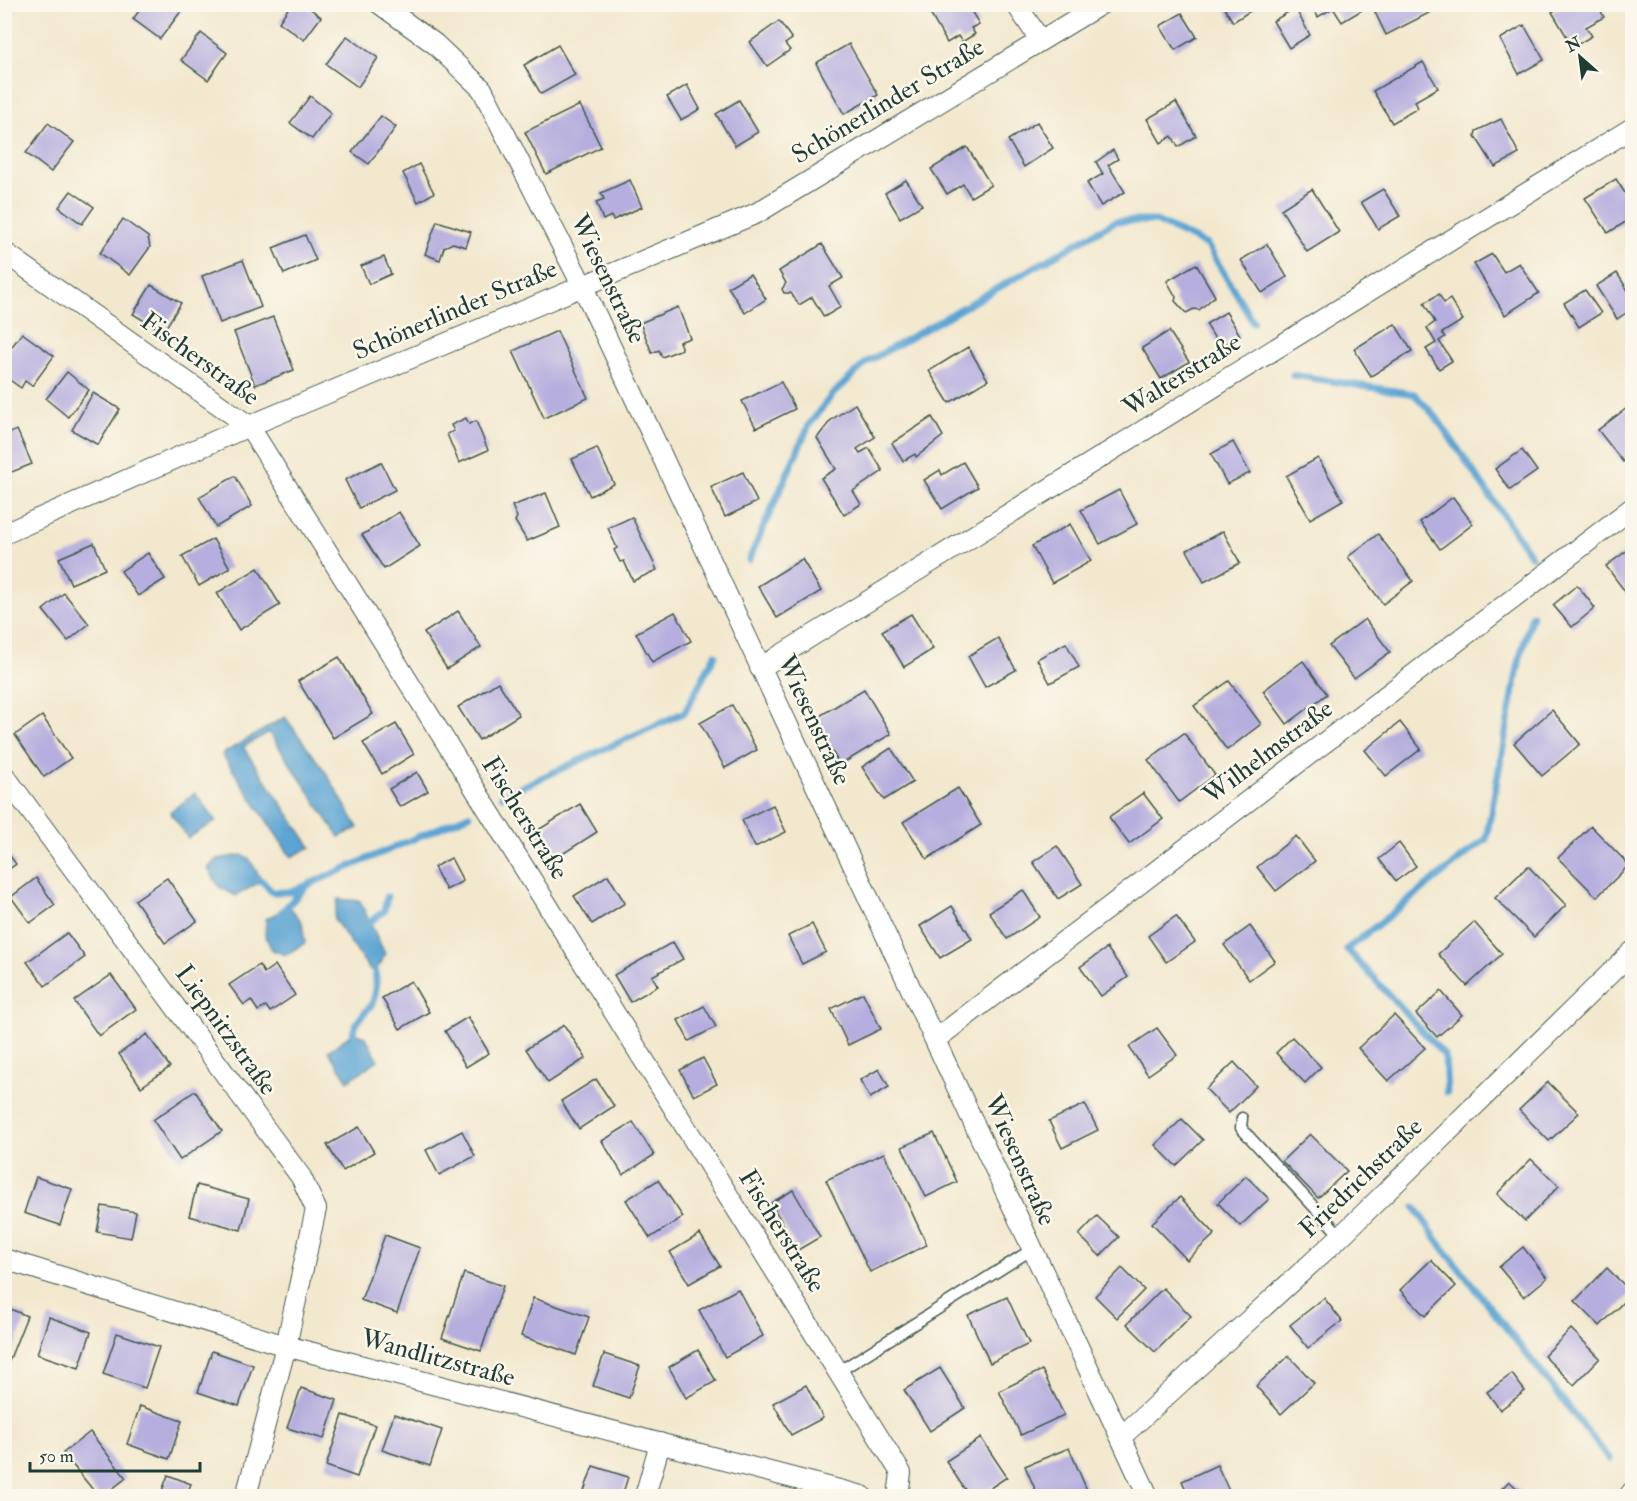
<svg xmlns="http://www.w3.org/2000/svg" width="1637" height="1501" font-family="'IM FELL Double Pica',serif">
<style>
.water{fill:#5ca4d3;stroke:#3e7084;stroke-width:1.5}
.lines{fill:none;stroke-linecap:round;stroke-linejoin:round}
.stream{stroke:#5ca4d3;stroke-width:7}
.building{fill:#b6aede}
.lane-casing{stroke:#3f574b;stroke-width:13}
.street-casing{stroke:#3f574b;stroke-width:22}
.lane{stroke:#fff;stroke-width:10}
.street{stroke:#fff;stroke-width:20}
.labels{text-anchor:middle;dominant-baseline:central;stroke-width:5;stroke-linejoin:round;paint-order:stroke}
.street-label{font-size:26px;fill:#1f3d34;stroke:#fbf7ec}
</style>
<rect width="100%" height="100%" fill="#fbf7ec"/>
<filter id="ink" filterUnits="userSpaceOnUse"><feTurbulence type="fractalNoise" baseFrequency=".0167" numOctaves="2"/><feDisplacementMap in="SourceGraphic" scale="12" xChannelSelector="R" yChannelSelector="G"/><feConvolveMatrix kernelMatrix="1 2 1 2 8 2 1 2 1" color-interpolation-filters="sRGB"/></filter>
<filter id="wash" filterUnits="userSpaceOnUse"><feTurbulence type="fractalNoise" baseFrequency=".008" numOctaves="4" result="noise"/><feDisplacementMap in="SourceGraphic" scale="24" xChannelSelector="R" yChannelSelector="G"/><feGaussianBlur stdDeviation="1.35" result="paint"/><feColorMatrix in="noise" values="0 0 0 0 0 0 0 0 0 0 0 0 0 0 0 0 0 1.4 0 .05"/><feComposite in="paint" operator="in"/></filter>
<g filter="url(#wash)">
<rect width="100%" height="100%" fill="#f2e8ce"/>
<g class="water">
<path d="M285 717 327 774 358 828 339 837 269 732 243 747 311 847 291 857 222 754Z"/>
<path d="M195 793 216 821 188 838 170 812Z"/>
<path d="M241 855 249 858 262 881 236 896 219 887 208 868 217 859Z"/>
<path d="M338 899 360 901 385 954 380 965 370 970 334 919Z"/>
<path d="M289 906 302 922 305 943 286 955 272 950 265 935 266 919Z"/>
<path d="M353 1033 366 1037 378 1060 348 1081 328 1051Z"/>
</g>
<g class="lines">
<g class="stream">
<path d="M1293 375 1414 394 1436 417 1531 556"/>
<path d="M749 560 809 425 832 395 867 362 1116 221H1156L1207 245 1253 322"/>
<path d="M502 796 685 712 715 655"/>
<path d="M262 881 272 892H290L305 886"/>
<path d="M280 914 307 885 469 815"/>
<path d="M370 922 384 911 387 897"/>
<path d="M353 1033C356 1020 364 1015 371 1005 378 993 376 980 375 967"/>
<path d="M1447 1092 1445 1056 1347 949 1486 839 1520 657 1532 615"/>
<path d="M1415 1207 1437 1240 1610 1460"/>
</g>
</g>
<g id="blocks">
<g class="building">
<path d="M144 4H175L182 10 160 39 133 19Z"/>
<path d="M291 4H304L321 17 304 40 279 22Z"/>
<path d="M432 4H454L449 14Z"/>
<path d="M942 4H967L979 24 971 28 975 34 962 42 958 36 947 43 929 12Z"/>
<path d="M1222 4H1261L1233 22Z"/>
<path d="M1310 4H1358L1362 10 1342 22 1333 8 1318 17Z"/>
<path d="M1371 4H1432L1435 10 1386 35Z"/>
<path d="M1566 4H1597L1604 17 1586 27 1592 36 1573 47 1552 12Z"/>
<path d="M1295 8 1310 35 1289 48 1273 21Z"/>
<path d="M1182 13 1197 37 1175 50 1160 26Z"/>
<path d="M779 21 792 39 785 44 790 50 767 66 750 42Z"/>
<path d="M1524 25 1544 60 1519 74 1500 39Z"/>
<path d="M201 33 227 53 208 80 181 60Z"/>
<path d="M347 36 378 58 358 87 326 64Z"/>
<path d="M849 44 878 95 844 114 816 63Z"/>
<path d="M558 45 575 75 541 94 524 65Z"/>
<path d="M1423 62 1438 88 1415 101 1418 108 1392 123 1373 91Z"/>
<path d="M687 85 700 109 681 120 667 97Z"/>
<path d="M310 96 331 113 312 139 290 123Z"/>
<path d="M739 100 758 132 735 146 716 114Z"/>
<path d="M1176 102 1196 136 1178 147 1172 136 1161 143 1147 119Z"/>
<path d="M580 105 601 147 546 174 525 132Z"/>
<path d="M381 116 396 127 369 164 352 152Z"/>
<path d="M1501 119 1519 154 1495 167 1475 136 1476 131Z"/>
<path d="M1037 122 1053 148 1024 167 1008 140Z"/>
<path d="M48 123 74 142 51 172 26 153Z"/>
<path d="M967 147 991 185 971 197 963 184 947 194 931 169Z"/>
<path d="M1113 150 1118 159 1108 165 1125 192 1101 206 1087 183 1103 174 1096 162Z"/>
<path d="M419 164 434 193 418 202 403 173Z"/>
<path d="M1616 179 1632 204V218L1608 233 1585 198Z"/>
<path d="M630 180 642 207 613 220 611 216 603 220 596 202 604 199 601 193Z"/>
<path d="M906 180 922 205 900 218 885 193Z"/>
<path d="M1312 189 1339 232 1307 252 1281 209Z"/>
<path d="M1383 189 1400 216 1378 229 1361 202Z"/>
<path d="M71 191 94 207 82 224 59 207Z"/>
<path d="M123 219 148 237 150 247 130 275 100 253Z"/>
<path d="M437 221 471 232 466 247 453 243 444 247 440 260 425 254Z"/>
<path d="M305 235 316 260 284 274 273 248Z"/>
<path d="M822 244 843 278 829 286 841 307 824 317 812 297 799 305 791 293H784L782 289 786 283 779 271Z"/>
<path d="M1267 244 1287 277 1262 293 1241 260Z"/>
<path d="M1492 254 1504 272 1519 263 1539 293 1505 315 1474 264Z"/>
<path d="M384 257 391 274 369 284 361 266Z"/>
<path d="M243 260 261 307 220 323 202 276Z"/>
<path d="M1196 264 1215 296 1199 310 1194 309 1186 313 1175 301 1176 297 1167 281Z"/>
<path d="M1617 273 1632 297V309L1617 319 1596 286Z"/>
<path d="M750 274 766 299 745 313 728 287Z"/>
<path d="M151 285 181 303 163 332 133 314Z"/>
<path d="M1585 290 1601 313 1579 327 1564 303Z"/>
<path d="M1439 294 1444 303 1450 299 1463 320 1442 333 1445 337 1439 341 1452 361 1439 369 1426 349 1436 343 1427 328 1435 322 1424 303Z"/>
<path d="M678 307 690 338 679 342 682 349 662 357 659 350 652 353 640 323Z"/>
<path d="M1226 312 1240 335 1220 347 1206 324Z"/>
<path d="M273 317 294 370 255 385 234 332Z"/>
<path d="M1395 324 1412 351 1371 376 1354 349Z"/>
<path d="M557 331 588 398 544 418 513 351Z"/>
<path d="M1169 331 1189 362 1161 379 1142 348Z"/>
<path d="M22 333 54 356 32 386 25 381 21 388 4 376 7 368 4 357Z"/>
<path d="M968 347 988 380 949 403 929 371Z"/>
<path d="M67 372 89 390 68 417 46 399Z"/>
<path d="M781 382 795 409 756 428 742 401Z"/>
<path d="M93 393 120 409 98 445 72 430Z"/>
<path d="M855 404 875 437 857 449 860 453 869 448 883 471 853 491 861 504 844 515 821 478 836 469 817 438 831 420Z"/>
<path d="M1627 408 1632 415V455L1623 462 1598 430Z"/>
<path d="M932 417 943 436 916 457 915 454 903 461 892 443Z"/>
<path d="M466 418 469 424 476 421 488 450 459 463 447 434 454 431 451 425Z"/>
<path d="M7 427 10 433 17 430 32 464 4 475V428Z"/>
<path d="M1233 442 1250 473 1227 484 1211 454Z"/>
<path d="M597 448 614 484 590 496 572 459Z"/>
<path d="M1522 450 1537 471 1510 490 1495 469Z"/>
<path d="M1318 458 1343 500 1310 519 1286 476Z"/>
<path d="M381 462 395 490 359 508 345 480Z"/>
<path d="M963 462 978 487 942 509 924 480 940 470 942 475Z"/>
<path d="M743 472 757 502 725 517 711 487Z"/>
<path d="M235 476 252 506 216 527 199 497Z"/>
<path d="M1119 490 1137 524 1100 544 1081 510Z"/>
<path d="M546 493 560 527 527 541 515 521 517 517 512 506Z"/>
<path d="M1453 497 1473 524 1440 549 1420 522Z"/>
<path d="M399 512 420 546 384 569 362 535Z"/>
<path d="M632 517 657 570 633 581 624 561 620 562 614 550 617 548 608 528Z"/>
<path d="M1070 524 1091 561 1052 583 1032 546Z"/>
<path d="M1223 531 1240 563 1204 582 1187 550Z"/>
<path d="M1378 534 1413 581 1383 604 1348 557Z"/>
<path d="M213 539 230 568 199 586 182 556Z"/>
<path d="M94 543 105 569 71 584 59 558Z"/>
<path d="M1632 547V601L1606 566Z"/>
<path d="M148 553 165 579 138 596 121 571Z"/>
<path d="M802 559 821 591 777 618 758 586Z"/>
<path d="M258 568 280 605 239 630 217 593Z"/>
<path d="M1577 585 1595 608 1572 627 1553 605Z"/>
<path d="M64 593 89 624 68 641 43 610Z"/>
<path d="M458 611 481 647 447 669 424 633Z"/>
<path d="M675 612 691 641 652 662 636 633Z"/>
<path d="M911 614 933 649 904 667 882 631Z"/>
<path d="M1365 619 1390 652 1354 678 1329 646Z"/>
<path d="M998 638 1016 670 985 687 968 656Z"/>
<path d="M1066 643 1079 667 1050 683 1037 659Z"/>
<path d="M339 657 373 714 333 738 298 681Z"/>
<path d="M1303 661 1327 694 1287 724 1263 691Z"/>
<path d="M1229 681 1261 724 1227 750 1194 706Z"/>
<path d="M498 682 519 715 479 740 458 707Z"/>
<path d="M864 689 891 734 840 765 813 720Z"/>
<path d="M732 705 757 750 725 768 700 723Z"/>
<path d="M1552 710 1580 744 1542 776 1514 743Z"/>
<path d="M42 716 71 758 44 777 15 735Z"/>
<path d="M1400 722 1421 749 1386 776 1365 750Z"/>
<path d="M396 724 414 754 382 774 363 743Z"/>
<path d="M1184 733 1215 775 1179 802 1148 760Z"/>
<path d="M891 748 913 782 884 800 862 767Z"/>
<path d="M417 772 428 791 400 807 389 789Z"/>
<path d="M958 788 981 825 927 859 903 822Z"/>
<path d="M1143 793 1163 819 1129 844 1109 817Z"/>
<path d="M580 804 597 832 553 860 535 832Z"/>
<path d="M773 805 786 832 755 847 742 820Z"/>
<path d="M1591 826 1629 865 1597 897 1558 858Z"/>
<path d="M1296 836 1315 861 1276 891 1257 867Z"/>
<path d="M1399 843 1416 866 1396 881 1379 859Z"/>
<path d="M1057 846 1082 884 1058 899 1033 862Z"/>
<path d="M4 848 16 864 4 873Z"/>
<path d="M451 858 463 881 446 890 434 867Z"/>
<path d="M1528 866 1566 905 1534 937 1495 898Z"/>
<path d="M608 875 625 903 592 924 574 896Z"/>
<path d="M36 878 55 905 30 923 11 897Z"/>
<path d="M167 878 197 921 165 943 135 900Z"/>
<path d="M1023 890 1040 917 1007 939 989 912Z"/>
<path d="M952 906 972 939 940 958 920 926Z"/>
<path d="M1176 916 1195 942 1166 962 1148 936Z"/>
<path d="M1474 922 1502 954 1467 986 1438 954Z"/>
<path d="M812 924 826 952 802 964 788 936Z"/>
<path d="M1250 926 1275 961 1249 980 1224 945Z"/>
<path d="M67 933 85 957 45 986 27 962Z"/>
<path d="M673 942 683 959 652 976 658 986 630 1002 614 975Z"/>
<path d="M1107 948 1128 977 1101 996 1080 967Z"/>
<path d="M259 965 264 973 275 965 295 995 270 1012 266 1006 258 1011 251 1000 244 1005 229 985Z"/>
<path d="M111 975 136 1009 99 1036 74 1001Z"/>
<path d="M411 981 429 1012 400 1029 382 998Z"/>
<path d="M1441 991 1462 1015 1437 1037 1416 1014Z"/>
<path d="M863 993 881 1029 848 1045 831 1009Z"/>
<path d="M704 1006 716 1027 689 1041 678 1020Z"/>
<path d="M1394 1015 1425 1048 1388 1081 1358 1048Z"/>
<path d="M468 1017 489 1053 466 1067 445 1031Z"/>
<path d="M564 1025 586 1058 548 1083 526 1049Z"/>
<path d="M1157 1028 1177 1055 1148 1075 1129 1047Z"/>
<path d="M147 1034 170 1067 141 1087 119 1054Z"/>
<path d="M1292 1037 1321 1067 1305 1083 1276 1053Z"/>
<path d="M703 1058 717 1084 694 1096 680 1070Z"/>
<path d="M1234 1062 1256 1086 1229 1113 1206 1089Z"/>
<path d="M879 1069 889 1087 870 1098 860 1080Z"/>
<path d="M596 1079 614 1106 579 1129 561 1101Z"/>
<path d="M1548 1082 1579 1113 1549 1141 1519 1110Z"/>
<path d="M195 1091 222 1131 180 1160 153 1120Z"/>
<path d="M1085 1104 1098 1130 1062 1148 1049 1121Z"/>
<path d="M1182 1119 1203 1140 1176 1166 1155 1145Z"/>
<path d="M633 1122 654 1155 623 1175 602 1141Z"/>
<path d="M359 1127 374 1152 343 1171 327 1145Z"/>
<path d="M462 1131 475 1156 439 1175 426 1150Z"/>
<path d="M934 1133 957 1182 926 1197 902 1147Z"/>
<path d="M1310 1134 1347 1171 1318 1198 1282 1161Z"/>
<path d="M884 1153 927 1245 870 1272 826 1180Z"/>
<path d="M1531 1159 1559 1186 1525 1221 1497 1194Z"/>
<path d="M1246 1176 1269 1199 1240 1226 1218 1203Z"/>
<path d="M36 1177 72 1189 60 1225 24 1213Z"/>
<path d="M658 1180 683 1217 650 1238 626 1200Z"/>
<path d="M197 1185 249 1199 241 1230 189 1216Z"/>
<path d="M793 1190 820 1237 798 1250 771 1203Z"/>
<path d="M1180 1197 1215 1234 1187 1260 1152 1223Z"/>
<path d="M102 1206 136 1212 131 1238 97 1232Z"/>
<path d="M1097 1216 1119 1237 1100 1256 1079 1235Z"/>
<path d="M700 1234 720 1266 689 1284 670 1252Z"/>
<path d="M385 1235 420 1248 397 1313 361 1300Z"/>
<path d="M1523 1247 1547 1278 1524 1297 1499 1267Z"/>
<path d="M1431 1260 1456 1286 1425 1316 1400 1290Z"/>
<path d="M1122 1268 1144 1290 1117 1318 1095 1296Z"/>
<path d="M1607 1268 1632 1293 1600 1326 1575 1301Z"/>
<path d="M464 1273 503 1286 481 1351 442 1338Z"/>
<path d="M1163 1288 1191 1316 1155 1352 1127 1324Z"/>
<path d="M738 1289 763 1336 725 1357 699 1310Z"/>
<path d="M1007 1297 1029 1344 990 1363 968 1315Z"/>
<path d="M533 1298 589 1317 576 1355 521 1336Z"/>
<path d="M1324 1298 1342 1321 1308 1348 1290 1325Z"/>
<path d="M8 1308 27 1316 7 1366 4 1365V1316Z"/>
<path d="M49 1317 91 1332 79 1368 37 1354Z"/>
<path d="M1571 1329 1600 1358 1574 1385 1544 1356Z"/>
<path d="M117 1333 159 1347 145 1388 103 1374Z"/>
<path d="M698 1350 716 1381 686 1398 669 1367Z"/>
<path d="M212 1351 253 1365 239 1406 198 1392Z"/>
<path d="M604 1354 640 1366 629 1398 593 1386Z"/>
<path d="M1289 1356 1314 1383 1281 1414 1256 1386Z"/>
<path d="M940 1368 965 1408 930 1431 904 1390Z"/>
<path d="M1042 1370 1064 1415 1021 1435 999 1391Z"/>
<path d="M1512 1374 1525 1391 1500 1410 1487 1392Z"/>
<path d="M806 1385 823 1418 791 1435 773 1403Z"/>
<path d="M301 1388 337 1400 324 1439 287 1428Z"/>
<path d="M140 1406 182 1421 169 1459 127 1444Z"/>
<path d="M394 1414 442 1430 430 1466 382 1450Z"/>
<path d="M343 1415 375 1425 357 1477 326 1466Z"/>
<path d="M90 1432 126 1478 103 1496H98L63 1453Z"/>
<path d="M981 1438 1007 1477 978 1496H969L946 1461Z"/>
<path d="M1069 1448 1089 1495 1038 1496 1025 1466Z"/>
<path d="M1217 1465 1230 1493 1223 1496H1189L1182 1481Z"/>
<path d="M593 1466 628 1477 622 1496H600L584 1491Z"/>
<path d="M168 1475 191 1484 186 1496H160Z"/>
<path d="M1509 1481 1525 1496H1495Z"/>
</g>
</g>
</g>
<g filter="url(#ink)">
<use href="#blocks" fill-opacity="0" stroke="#3f574b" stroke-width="1.5"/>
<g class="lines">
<g class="lane-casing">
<g id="lane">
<path d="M1242 1118 1241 1128 1341 1236"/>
<path d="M838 1372 1031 1250"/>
</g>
</g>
<g class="street-casing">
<g id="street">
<path d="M380 4 435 44 482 89 582 285 1148 1496"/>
<path d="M1016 4 1040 40"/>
<path d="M4 252 249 426 901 1473 898 1496"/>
<path d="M4 534 249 426 757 213 1101 4"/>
<path d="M760 668 1632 128"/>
<path d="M4 775 301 1177 316 1209 286 1346 246 1496"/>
<path d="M936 1039 1632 508"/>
<path d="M4 1259 286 1346 862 1496"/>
<path d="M1121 1437 1341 1236 1632 952"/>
<path d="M645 1496 660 1443"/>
<path d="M1629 1496 1632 1492"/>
</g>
</g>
<use href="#lane" class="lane"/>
<use href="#street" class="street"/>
</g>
</g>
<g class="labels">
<g class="street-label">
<text transform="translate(888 101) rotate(-31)">Schönerlinder Straße</text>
<text transform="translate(608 279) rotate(64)">Wiesenstraße</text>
<text transform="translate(455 310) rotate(-23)">Schönerlinder Straße</text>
<text transform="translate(200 359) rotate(36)">Fischerstraße</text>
<text transform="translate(1182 375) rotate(-32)">Walterstraße</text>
<text transform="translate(814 720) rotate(65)">Wiesenstraße</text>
<text transform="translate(1268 752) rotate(-37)">Wilhelmstraße</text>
<text transform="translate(525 818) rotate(58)">Fischerstraße</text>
<text transform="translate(226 1030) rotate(54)">Liepnitzstraße</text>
<text transform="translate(1020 1160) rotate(66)">Wiesenstraße</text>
<text transform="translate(1361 1178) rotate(-44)">Friedrichstraße</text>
<text transform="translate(782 1231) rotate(58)">Fischerstraße</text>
<text transform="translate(438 1358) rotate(15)">Wandlitzstraße</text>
</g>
</g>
<rect width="1637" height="1501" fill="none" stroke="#fbf7ec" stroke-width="24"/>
<g transform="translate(1580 57) rotate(332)" stroke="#fbf7ec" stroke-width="4.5" paint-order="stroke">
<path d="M0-4.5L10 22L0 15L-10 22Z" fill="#1f3d34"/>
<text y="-9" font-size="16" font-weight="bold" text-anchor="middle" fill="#1f3d34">N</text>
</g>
<path d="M30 1462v9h170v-9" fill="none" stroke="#1f3d34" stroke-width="3"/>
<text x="39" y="1462" font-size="18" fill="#1f3d34" stroke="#fbf7ec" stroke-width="4.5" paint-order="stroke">50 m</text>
</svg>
